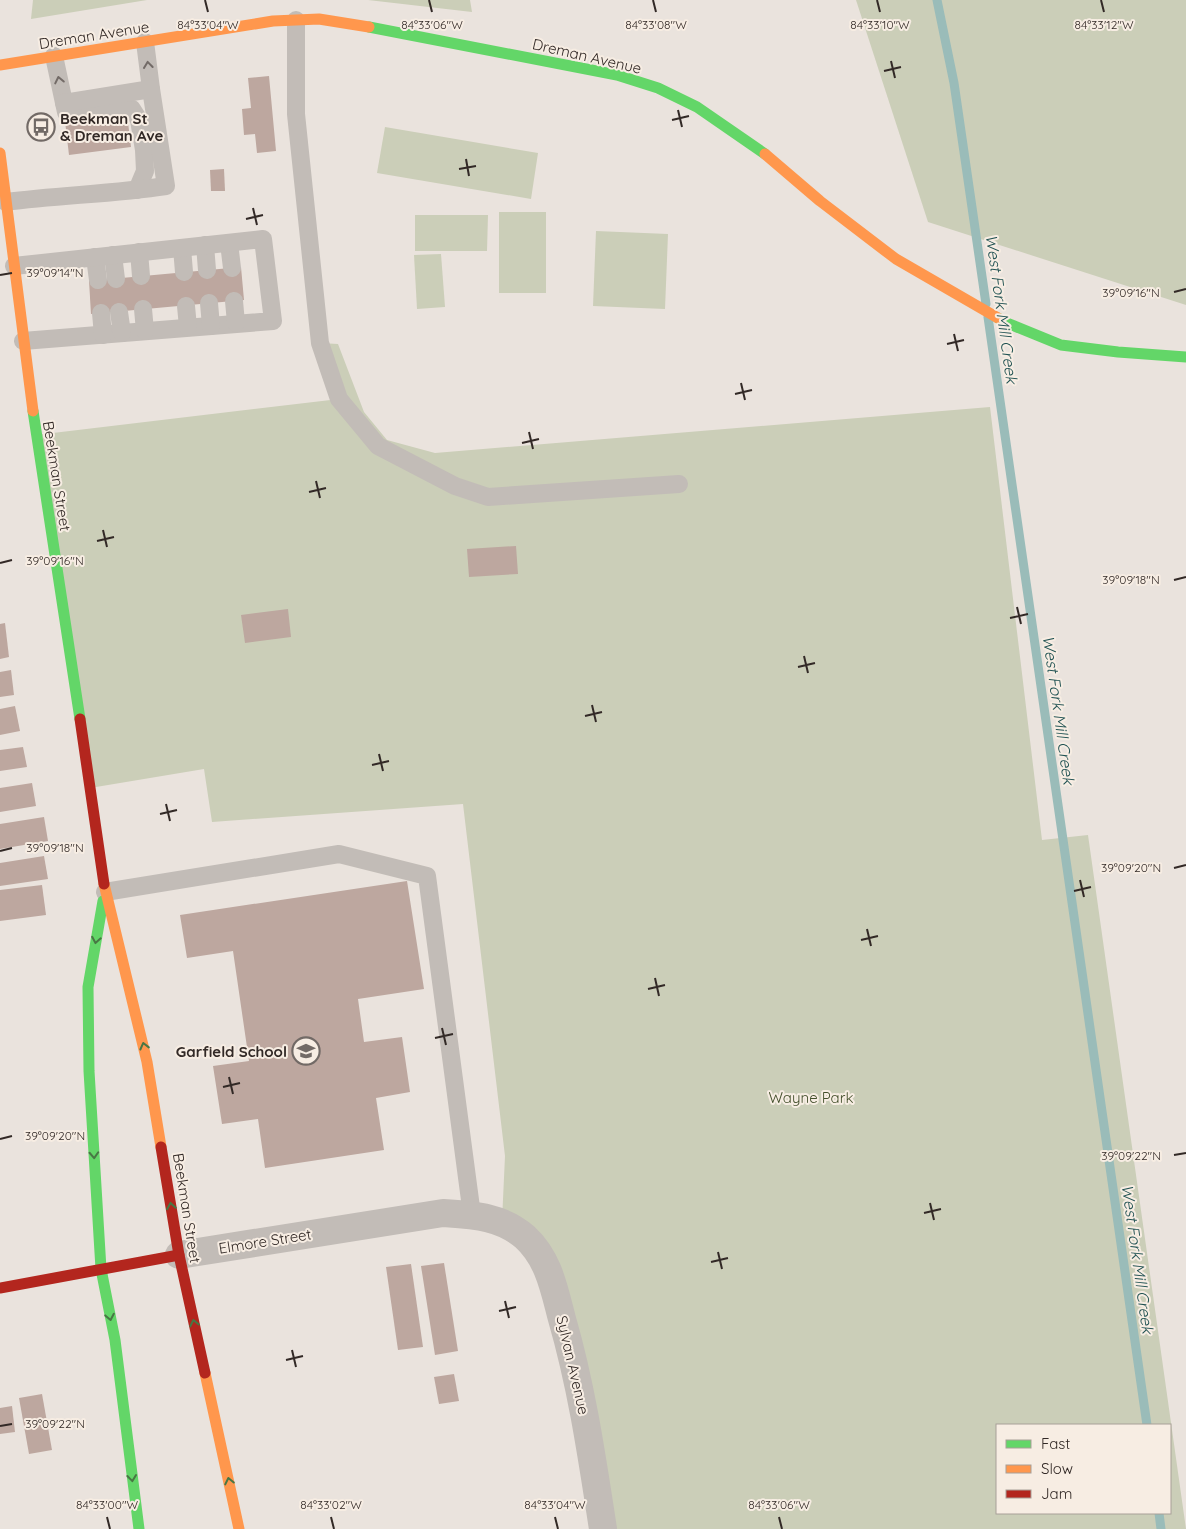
<svg xmlns="http://www.w3.org/2000/svg" width="1186" height="1529" font-family="Quicksand,sans-serif">
<style>
.green{fill:#cbceb8;fill-rule:evenodd}
.lines{fill:none;stroke-linecap:round;stroke-linejoin:round}
.stream{stroke:#9abcb9;stroke-width:9}
.building{fill:#bda79f}
.lane{stroke:#c2bcb7;stroke-width:18}
.street{stroke:#c2bcb7;stroke-width:28}
.fast{stroke:#63d668;stroke-width:11}
.slow{stroke:#ff974d;stroke-width:11}
.jam{stroke:#b3261e;stroke-width:11}
.oneway{stroke:#736b67}
.oneway2{stroke:#487744}
.ticks{fill:none;stroke:#322926;stroke-width:2}
.labels{text-anchor:middle;dominant-baseline:central;stroke-width:4;stroke-linejoin:round;paint-order:stroke}
.street-label{font-size:15px;fill:#322926;stroke:#f7ede3}
.poi-label{font-size:15px;font-weight:bold;fill:#322926;stroke:#f7ede3;text-anchor:start}
.park-label{font-size:15px;fill:#434f2b;stroke:#f7ede3}
.water-label{font-size:16px;font-style:italic;fill:#1e5051;stroke:#f7ede3}
.ticks-label{font-size:12px;text-anchor:middle;fill:#322926;stroke:#f7ede3;stroke-width:4;stroke-linejoin:round;paint-order:stroke}
</style>
<rect width="100%" height="100%" fill="#eae3dd"/>
<g class="green">
<path d="M33 0H147L31 19Z"/>
<path d="M368 0H470L472 12Z"/>
<path d="M856 0H1186V305L928 222Z"/>
<path d="M385 127 538 153 531 199 377 173Z"/>
<rect x="499" y="212" width="47" height="81"/>
<path d="M415 215H488L487 251H415Z"/>
<path d="M596 231 668 234 665 309 593 306Z"/>
<path d="M441 254 445 307 417 309 414 255Z"/>
<path d="M320 343 338 344 364 412 387 440 435 453 990 407 1042 840 1088 835 1186 1529H603L548 1270 502 1221 505 1156 463 804 212 822 204 769 90 788 36 435 339 399ZM997 1425H1170V1513H997Z"/>
</g>
<g class="lines">
<g class="stream">
<path d="M937 0 954 83 986 304"/>
<path d="M988 317 1147 1425"/>
<path d="M1159 1513 1161 1529"/>
</g>
</g>
<g class="building">
<path d="M269 76 276 151 257 153 255 134 244 135 242 109 251 108 248 78Z"/>
<path d="M127 114 131 147 69 155 65 121Z"/>
<path d="M224 169 225 191H211L210 170Z"/>
<path d="M241 267 244 300 91 314 89 281Z"/>
<path d="M516 546 518 574 469 577 467 549Z"/>
<path d="M288 609 291 637 245 643 241 615Z"/>
<path d="M5 623 9 657 0 659V624Z"/>
<path d="M11 670 14 695 0 697V672Z"/>
<path d="M15 706 20 731 0 735V709Z"/>
<path d="M23 747 27 767 0 771V750Z"/>
<path d="M32 783 36 806 0 812V788Z"/>
<path d="M44 817 48 841 0 849V824Z"/>
<path d="M44 856 48 879 0 886V863Z"/>
<path d="M407 881 424 989 358 999 364 1042 402 1037 410 1092 376 1098 384 1150 265 1168 258 1119 222 1124 213 1066 249 1061 233 951 187 958 180 915Z"/>
<path d="M42 885 46 915 0 921V890Z"/>
<path d="M444 1263 458 1351 435 1355 421 1266Z"/>
<path d="M411 1264 423 1347 398 1350 386 1267Z"/>
<path d="M454 1374 459 1401 439 1404 434 1377Z"/>
<path d="M42 1394 52 1450 29 1454 19 1398Z"/>
<path d="M12 1406 15 1432 0 1434V1408Z"/>
</g>
<g class="lines">
<g class="lane">
<path d="M296 20V114L320 343 339 399 378 446 455 486 488 497 679 484"/>
<path d="M145 42 151 89"/>
<path d="M54 56 66 112 72 115 119 109H132L139 120 144 150 145 171 137 190"/>
<path d="M6 202C59 195 113 194 166 186L151 89 64 103"/>
<path d="M229 243 232 268"/>
<path d="M205 245 207 270"/>
<path d="M182 248 184 272"/>
<path d="M139 252 141 276"/>
<path d="M113 255 116 279"/>
<path d="M95 257 98 280"/>
<path d="M14 266 263 239 273 321 23 341"/>
<path d="M234 301 236 323"/>
<path d="M209 303 211 326"/>
<path d="M186 306 188 327"/>
<path d="M143 309 145 331"/>
<path d="M119 312 122 333"/>
<path d="M101 313 103 335"/>
<path d="M105 892 339 854 427 876 472 1215"/>
</g>
<path class="street" d="M179 1255 443 1213C473 1215 501 1216 525 1237 549 1259 554 1289 562 1319 582 1388 592 1458 603 1529"/>
<g class="fast">
<path d="M369 27 617 75 658 88 697 107 765 154"/>
<path d="M998 318 1007 323 1061 345 1118 352 1186 357"/>
<path d="M33 411 80 719"/>
<path d="M101 1269 89 1071 88 987 103 901"/>
<path d="M101 1269 115 1340 139 1529"/>
</g>
<g class="slow">
<path d="M0 65 273 21 319 19 369 27"/>
<path d="M0 153 33 411"/>
<path d="M765 154 820 201 896 259 998 318"/>
<path d="M104 884 147 1062 161 1147"/>
<path d="M205 1373 239 1529"/>
</g>
<g class="jam">
<path d="M80 719 104 884"/>
<path d="M161 1147 179 1255"/>
<path d="M0 1288 179 1255 205 1373"/>
</g>
</g>
<defs><path id="oneway-chevron" d="M-2-3.5L2.5 0L-2 3.5" fill="none" stroke-width="1.6" stroke-linecap="round" stroke-linejoin="round" transform="scale(1.25)"/></defs>
<g class="oneway">
<use href="#oneway-chevron" transform="translate(148 65) rotate(-97)"/>
<use href="#oneway-chevron" transform="translate(59 80) rotate(-102)"/>
</g>
<g class="oneway2">
<use href="#oneway-chevron" transform="translate(96 940) rotate(100)"/>
<use href="#oneway-chevron" transform="translate(144 1046) rotate(-104)"/>
<use href="#oneway-chevron" transform="translate(94 1155) rotate(87)"/>
<use href="#oneway-chevron" transform="translate(171 1206) rotate(-99)"/>
<use href="#oneway-chevron" transform="translate(110 1317) rotate(79)"/>
<use href="#oneway-chevron" transform="translate(194 1323) rotate(-102)"/>
<use href="#oneway-chevron" transform="translate(132 1478) rotate(83)"/>
<use href="#oneway-chevron" transform="translate(229 1481) rotate(-102)"/>
</g>
<path class="ticks" d="M205 0 208 12M429 0 432 12M653 0 656 12M877 0 880 12M1101 0 1104 12M891 61 895 78M884 71 901 67M678 110 682 127M672 120 689 116M466 159 469 176M459 169 476 166M253 208 257 225M246 219 263 215M0 275 12 273M1174 292 1186 289M954 334 958 351M947 344 964 340M741 383 745 400M735 394 752 390M529 432 533 449M522 443 539 439M316 481 320 498M309 492 326 488M103 530 107 547M97 541 114 537M0 563 12 560M1174 580 1186 577M1017 607 1021 624M1010 618 1028 614M804 656 808 673M798 667 815 663M592 705 596 722M585 716 602 712M379 754 383 771M372 765 389 761M166 804 170 821M160 814 177 810M0 851 12 848M1174 868 1186 865M1080 880 1084 897M1074 891 1091 887M867 929 871 946M861 940 878 936M655 978 659 996M648 989 665 985M442 1028 446 1045M435 1038 453 1034M229 1077 233 1094M223 1087 240 1083M0 1139 12 1136M1174 1155 1186 1153M930 1203 934 1220M924 1213 941 1209M718 1252 722 1269M711 1262 728 1258M505 1301 509 1318M499 1311 516 1307M292 1350 296 1367M286 1360 303 1356M0 1426 12 1424M107 1517 110 1529M331 1517 334 1529M555 1517 558 1529M779 1517 782 1529"/>
<defs>
<g id="bus-ring" transform="scale(1.4375)"><circle r="9.5" fill="#f7ede3" stroke="#726a66" stroke-width="1.5"/><path d="M-5-6H5V4H4V6H2V4H-2V6H-4V4H-5ZM-3.5-4V0h7V-4ZM-3.5 1.2v1.5H-2V1.2ZM2 1.2v1.5H3.5V1.2Z" fill="#726a66"/></g>
<g id="school-ring" transform="scale(1.4375)"><circle r="9.5" fill="#f7ede3" stroke="#726a66" stroke-width="1.5"/><path d="M0-5L7-2L0 1L-7-2ZM-4 1L0 2.5L4 1V4Q0 6-4 4Z" fill="#726a66"/></g>
</defs>
<g fill-rule="evenodd">
<use href="#bus-ring" x="41" y="127"/>
<use href="#school-ring" x="306" y="1051"/>
</g>
<g class="labels">
<g class="street-label">
<text transform="translate(94 35) rotate(-9)">Dreman Avenue</text>
<text transform="translate(587 56) rotate(13)">Dreman Avenue</text>
<text transform="translate(57 476) rotate(81)">Beekman Street</text>
<text transform="translate(187 1208) rotate(81)">Beekman Street</text>
<text transform="translate(265 1241) rotate(-9)">Elmore Street</text>
<text transform="translate(573 1365) rotate(77)">Sylvan Avenue</text>
</g>
<g class="poi-label">
<text x="60" y="118">Beekman St<tspan x="60" dy="17">&amp; Dreman Ave</tspan></text>
<text x="287" y="1051" text-anchor="end">Garfield School</text>
</g>
<g class="park-label">
<text x="811" y="1097">Wayne Park</text>
</g>
<g class="water-label">
<text transform="translate(1002 309) rotate(82)">West Fork Mill Creek</text>
<text transform="translate(1059 710) rotate(82)">West Fork Mill Creek</text>
<text transform="translate(1138 1259) rotate(82)">West Fork Mill Creek</text>
</g>
</g>
<g class="ticks-label">
<text x="208" y="29">84°33'04"W</text>
<text x="432" y="29">84°33'06"W</text>
<text x="656" y="29">84°33'08"W</text>
<text x="880" y="29">84°33'10"W</text>
<text x="1104" y="29">84°33'12"W</text>
<text x="55" y="277">39°09'14"N</text>
<text x="1131" y="297">39°09'16"N</text>
<text x="55" y="565">39°09'16"N</text>
<text x="1131" y="584">39°09'18"N</text>
<text x="55" y="852">39°09'18"N</text>
<text x="1131" y="872">39°09'20"N</text>
<text x="55" y="1140">39°09'20"N</text>
<text x="1131" y="1160">39°09'22"N</text>
<text x="55" y="1428">39°09'22"N</text>
<text x="107" y="1509">84°33'00"W</text>
<text x="331" y="1509">84°33'02"W</text>
<text x="555" y="1509">84°33'04"W</text>
<text x="779" y="1509">84°33'06"W</text>
</g>
<rect x="996" y="1424" width="175" height="90" fill="#f7ede3" stroke="#a89f97"/>
<rect x="1006" y="1440" width="25" height="8" fill="#63d668" stroke="#a89f97"/>
<text x="1041" y="1449" font-size="15" fill="#322926">Fast</text>
<rect x="1006" y="1465" width="25" height="8" fill="#ff974d" stroke="#a89f97"/>
<text x="1041" y="1474" font-size="15" fill="#322926">Slow</text>
<rect x="1006" y="1490" width="25" height="8" fill="#b3261e" stroke="#a89f97"/>
<text x="1041" y="1499" font-size="15" fill="#322926">Jam</text>
</svg>
